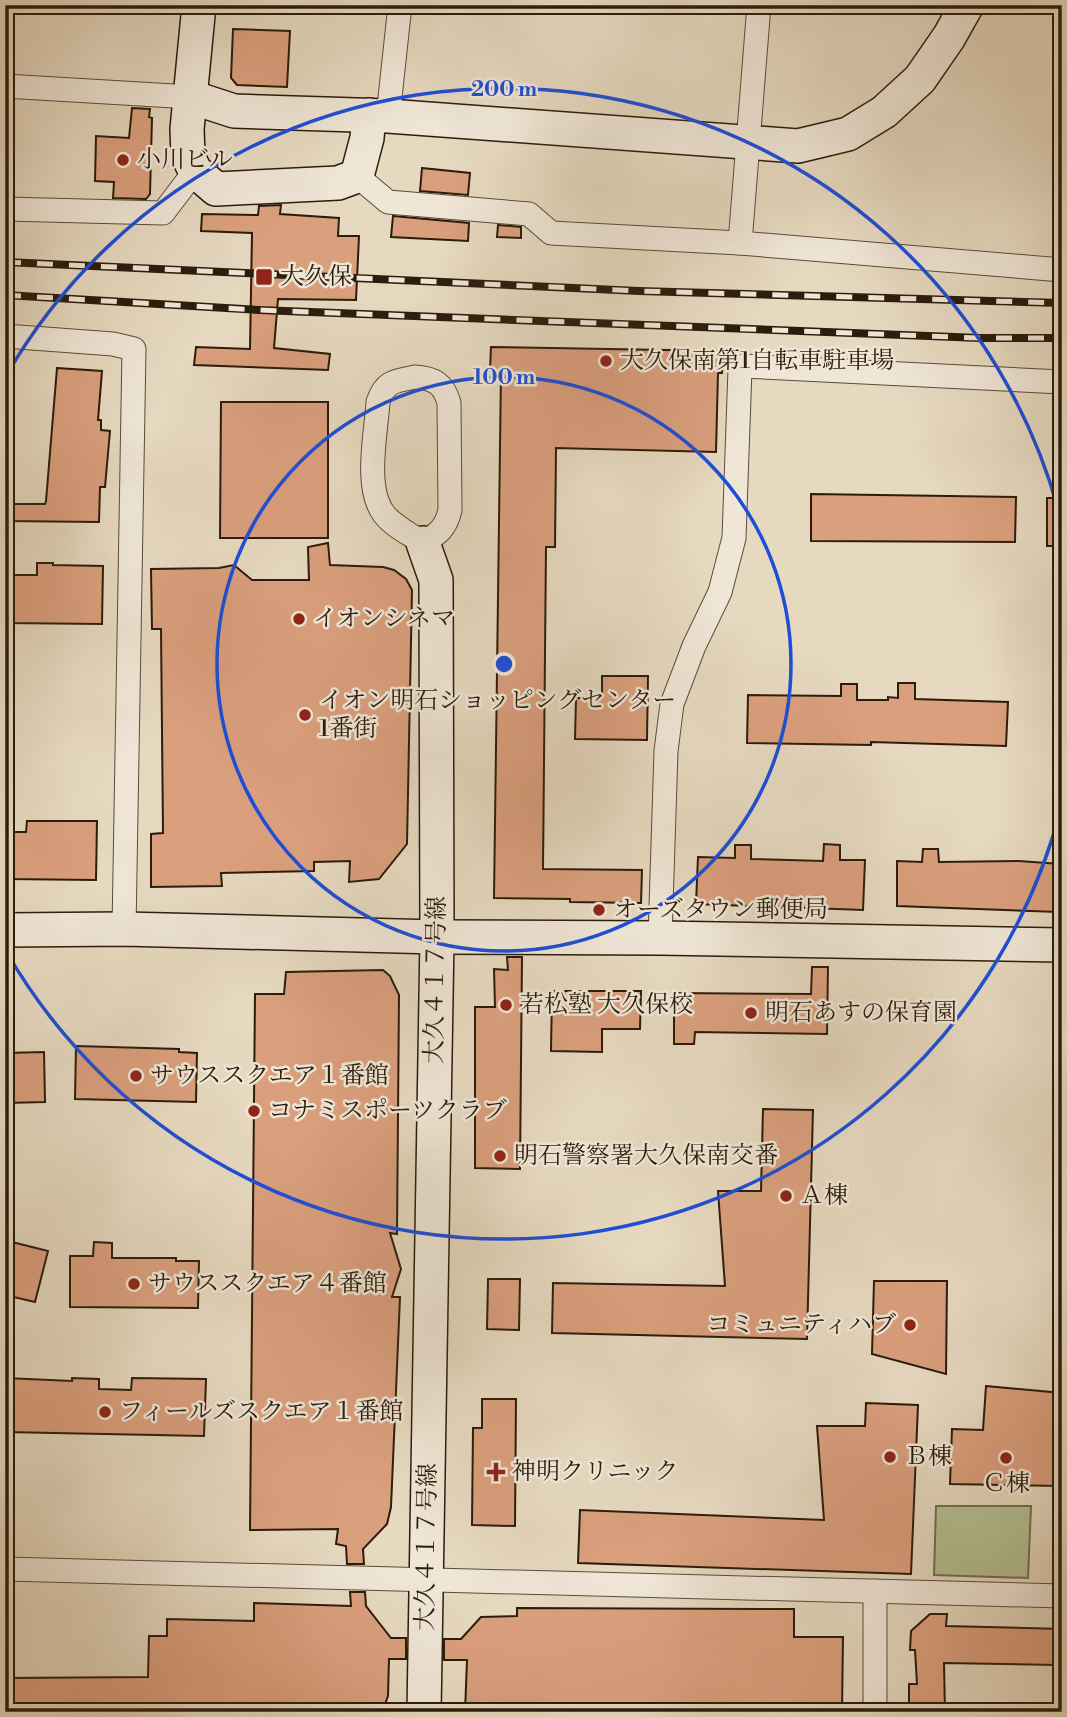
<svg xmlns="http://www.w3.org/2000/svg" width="1067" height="1717" font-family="'Libre Bodoni','Noto Serif JP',serif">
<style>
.green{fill:#b4bf93;stroke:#706e4f;stroke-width:2}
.building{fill:#da9f7d;stroke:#2b1c0b;stroke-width:2}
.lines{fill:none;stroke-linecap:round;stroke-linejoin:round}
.street-casing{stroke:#5a4b38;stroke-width:25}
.secondary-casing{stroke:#2b1c0b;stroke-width:36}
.street{stroke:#efe6d6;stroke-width:23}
.secondary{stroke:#efe6d6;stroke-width:33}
.rail-casing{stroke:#2b1c0b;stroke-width:8}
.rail{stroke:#efe6d6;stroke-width:5;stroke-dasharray:16;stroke-linecap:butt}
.ring{fill:none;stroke:#1d4ed8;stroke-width:3.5}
.poi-dot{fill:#8f2418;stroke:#efe6d6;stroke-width:2.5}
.labels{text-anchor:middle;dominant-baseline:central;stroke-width:5;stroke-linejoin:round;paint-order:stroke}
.poi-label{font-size:24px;fill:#2b1c0b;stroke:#efe6d6;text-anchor:start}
.street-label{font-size:24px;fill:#2b1c0b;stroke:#efe6d6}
.centre{fill:#1d4ed8;stroke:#efe6d6;stroke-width:3.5}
.ring-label{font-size:21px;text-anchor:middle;font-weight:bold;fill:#1d4ed8;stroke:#efe6d6;stroke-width:5;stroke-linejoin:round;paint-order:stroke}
</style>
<rect width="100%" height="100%" fill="#e6d9c0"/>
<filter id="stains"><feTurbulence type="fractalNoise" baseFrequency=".00286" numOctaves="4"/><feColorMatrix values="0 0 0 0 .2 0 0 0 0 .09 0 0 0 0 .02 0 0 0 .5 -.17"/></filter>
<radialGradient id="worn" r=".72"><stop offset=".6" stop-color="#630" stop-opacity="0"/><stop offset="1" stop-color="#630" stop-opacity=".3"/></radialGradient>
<path class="green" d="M936 1506H1031L1028 1578 934 1575Z"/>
<g class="building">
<path d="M233 29 290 31 287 87 237 85 231 78Z"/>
<path d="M132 108 150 109 149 117 152 118 150 194 146 199 113 198 114 182 95 181 96 136 129 138Z"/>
<path d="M422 168 470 173 468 195 420 191Z"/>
<path d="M281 205 280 214 339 218 338 236H359L356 300 278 299 274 348 330 354 328 370 194 365 196 347 250 349 252 233 201 231 202 214 258 215 259 206Z"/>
<path d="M393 216 469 223 468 241 391 237Z"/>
<path d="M498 225 521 227V238L497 237Z"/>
<path d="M491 347 723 351 722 373H718L716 452 556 448 555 547H546L543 869 642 870 641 903 570 902V899L494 898 501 371H490Z"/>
<path d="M57 368 102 371 98 420H101V430L110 431 105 487H100L99 522 5 521V504H45L46 501Z"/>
<path d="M221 402H328V538H220Z"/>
<path d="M811 494 1016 497 1015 542 811 541Z"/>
<rect x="1047" y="498" width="15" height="48"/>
<path d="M328 543 330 565 383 567 394 570 406 579 412 590 407 844 379 879 349 882 350 861 314 862V871L221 873 222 886 151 887V834L163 833 161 629H152L151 569 219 568 234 565 252 580H309L308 547Z"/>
<path d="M37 563H53V565L103 566 102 624 5 623V575H37Z"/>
<path d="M602 676H648L647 740 575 739 576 698H602Z"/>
<path d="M898 683H915V699L1008 702 1006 746 871 742V745L747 743 748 695 841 696V684H857V700H888V697L898 698Z"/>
<path d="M27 821H97L96 880 5 879V832H26Z"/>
<path d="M824 844 840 845V860H865L863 910 696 904 698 857 735 858V845H751V859L823 861Z"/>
<path d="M923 849H938L939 862 1019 861 1060 864 1058 912 897 906V861L922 862Z"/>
<path d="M507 957H522L520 1169 475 1168V1007H495L494 969 508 970Z"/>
<path d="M812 967H828L827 1034 695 1032 694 1044H674V993L811 994Z"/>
<path d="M383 970 390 976 399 995 397 1234 390 1233 401 1269 392 1297H400L391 1507 387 1524 363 1549 364 1564H347L346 1546 336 1544 338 1529 250 1530 255 994H284L286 972Z"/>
<path d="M552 991H641L640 1029H602V1052L551 1051Z"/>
<path d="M76 1046 179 1049V1052L197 1053 196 1102 75 1099Z"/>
<path d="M44 1052 45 1102 5 1103V1053Z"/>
<path d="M763 1109 813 1110 807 1339 552 1333 553 1283 725 1286 718 1191H761Z"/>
<path d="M8 1241 48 1251 35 1302 5 1295V1243Z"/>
<path d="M94 1242 112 1243V1258H176V1261H199L198 1308 70 1307V1256H93Z"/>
<path d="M488 1279H520L519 1330 487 1329Z"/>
<path d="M874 1281H947L946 1374 872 1354Z"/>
<path d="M5 1378 72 1381V1378L99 1379V1389L131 1390 132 1378 206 1379 204 1436 5 1432Z"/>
<path d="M986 1386 1062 1393V1486L950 1484 952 1429 983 1430Z"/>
<path d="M482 1399H516L515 1526 472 1525 473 1428H482Z"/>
<path d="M866 1403 918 1405 911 1574 578 1563 580 1510 824 1520 817 1426H865Z"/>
<path d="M350 1592H365L366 1606 391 1638H406V1659H389L388 1696 382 1712H5V1678L148 1677 149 1636H167V1619L254 1621V1603L351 1606Z"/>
<path d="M517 1608 794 1609V1637H843L842 1712H465L467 1660H444V1639H461L481 1617 517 1616Z"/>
<path d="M930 1614H947L946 1626 1062 1629V1660H1058L1057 1665 944 1663 945 1712H909V1684H917L915 1650H910L911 1631Z"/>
</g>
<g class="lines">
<g class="street-casing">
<g id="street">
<path d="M5 86 191 97"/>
<path d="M388 116 400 5"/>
<path d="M357 176 388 202 529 214 551 233 740 243 1062 270"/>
<path d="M5 209 163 213 195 171"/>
<path d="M740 243 759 5"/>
<path d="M5 336 113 344 134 349 124 929"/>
<path d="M415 377C434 378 444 384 449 403L450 510C446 528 438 534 423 543 410 534 393 526 384 514 364 488 376 434 378 402 385 381 395 381 415 377Z"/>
<path d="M660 938 666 751 672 704 694 646 720 592 734 538 740 369 744 366 1062 382"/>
<path d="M5 1569 1062 1596"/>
<path d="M875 1712V1591"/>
</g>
</g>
<g class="secondary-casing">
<g id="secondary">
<path d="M199 5 187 129 188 156 195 171 216 189 338 183 357 176 367 138 369 115"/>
<path d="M191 97 234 111 388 116 798 146 848 134 884 112 920 79 949 37 967 5"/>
<path d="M423 543 436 580 437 937 424 1712"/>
<path d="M5 930 124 929 437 937 660 938 1062 945"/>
</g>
</g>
<use href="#street" class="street"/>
<use href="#secondary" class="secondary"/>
<g class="rail-casing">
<g id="rail">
<path d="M5 262 639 291 1062 303"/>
<path d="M5 295 259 310 980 338H1062"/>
</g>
</g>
<use href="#rail" class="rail"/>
</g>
<g class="ring">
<circle cx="504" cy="664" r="287"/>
<path d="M1061 808A575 575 0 0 1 6 951M6 376A575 575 0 0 1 1061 520"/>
</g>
<g class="poi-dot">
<circle cx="123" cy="160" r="7"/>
<rect x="255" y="268" width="18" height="18" rx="3.5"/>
<circle cx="606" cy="361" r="7"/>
<circle cx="299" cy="619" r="7"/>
<circle cx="305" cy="715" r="7"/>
<circle cx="599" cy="910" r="7"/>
<circle cx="506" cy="1005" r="7"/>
<circle cx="751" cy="1013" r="7"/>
<circle cx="136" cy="1076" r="7"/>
<circle cx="254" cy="1111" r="7"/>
<circle cx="500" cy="1156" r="7"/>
<circle cx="786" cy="1196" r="7"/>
<circle cx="134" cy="1284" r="7"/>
<circle cx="910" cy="1325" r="7"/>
<circle cx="105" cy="1412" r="7"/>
<circle cx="890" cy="1457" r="7"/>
<circle cx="1006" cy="1458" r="7"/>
<path d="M492.5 1461.5h7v7h7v7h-7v7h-7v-7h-7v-7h7z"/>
</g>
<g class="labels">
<g class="poi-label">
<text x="137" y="160">小川ビル</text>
<text x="280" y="277">大久保</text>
<text x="620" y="361">大久保南第1自転車駐車場</text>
<text x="313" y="619">イオンシネマ</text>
<text x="319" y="701">イオン明石ショッピングセンター<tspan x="319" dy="28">1番街</tspan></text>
<text x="613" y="910">オーズタウン郵便局</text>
<text x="520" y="1005">若松塾 大久保校</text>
<text x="765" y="1013">明石あすの保育園</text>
<text x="150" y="1076">サウススクエア１番館</text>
<text x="268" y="1111">コナミスポーツクラブ</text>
<text x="514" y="1156">明石警察署大久保南交番</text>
<text x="800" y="1196">Ａ棟</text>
<text x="148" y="1284">サウススクエア４番館</text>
<text x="896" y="1325" text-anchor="end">コミュニティハブ</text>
<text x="119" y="1412">フィールズスクエア１番館</text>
<text x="904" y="1457">Ｂ棟</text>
<text x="512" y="1472">神明クリニック</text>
<text x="1006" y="1484" text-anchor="middle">Ｃ棟</text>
</g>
<g class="street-label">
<text transform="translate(436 980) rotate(-89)">大久４１７号線</text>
<text transform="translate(427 1547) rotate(-89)">大久４１７号線</text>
</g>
</g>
<circle cx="504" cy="664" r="10" class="centre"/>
<g class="ring-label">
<text x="504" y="96">200 m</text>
<text x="504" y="384">100 m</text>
</g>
<rect width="1067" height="1717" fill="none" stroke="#e6d9c0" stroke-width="28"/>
<rect x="7" y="7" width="1053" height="1703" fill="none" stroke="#2b1c0b" stroke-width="3.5"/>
<rect x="14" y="14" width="1039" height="1689" fill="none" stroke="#2b1c0b" stroke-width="2"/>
<rect width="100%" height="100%" filter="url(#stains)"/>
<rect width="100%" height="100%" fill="url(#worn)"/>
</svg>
